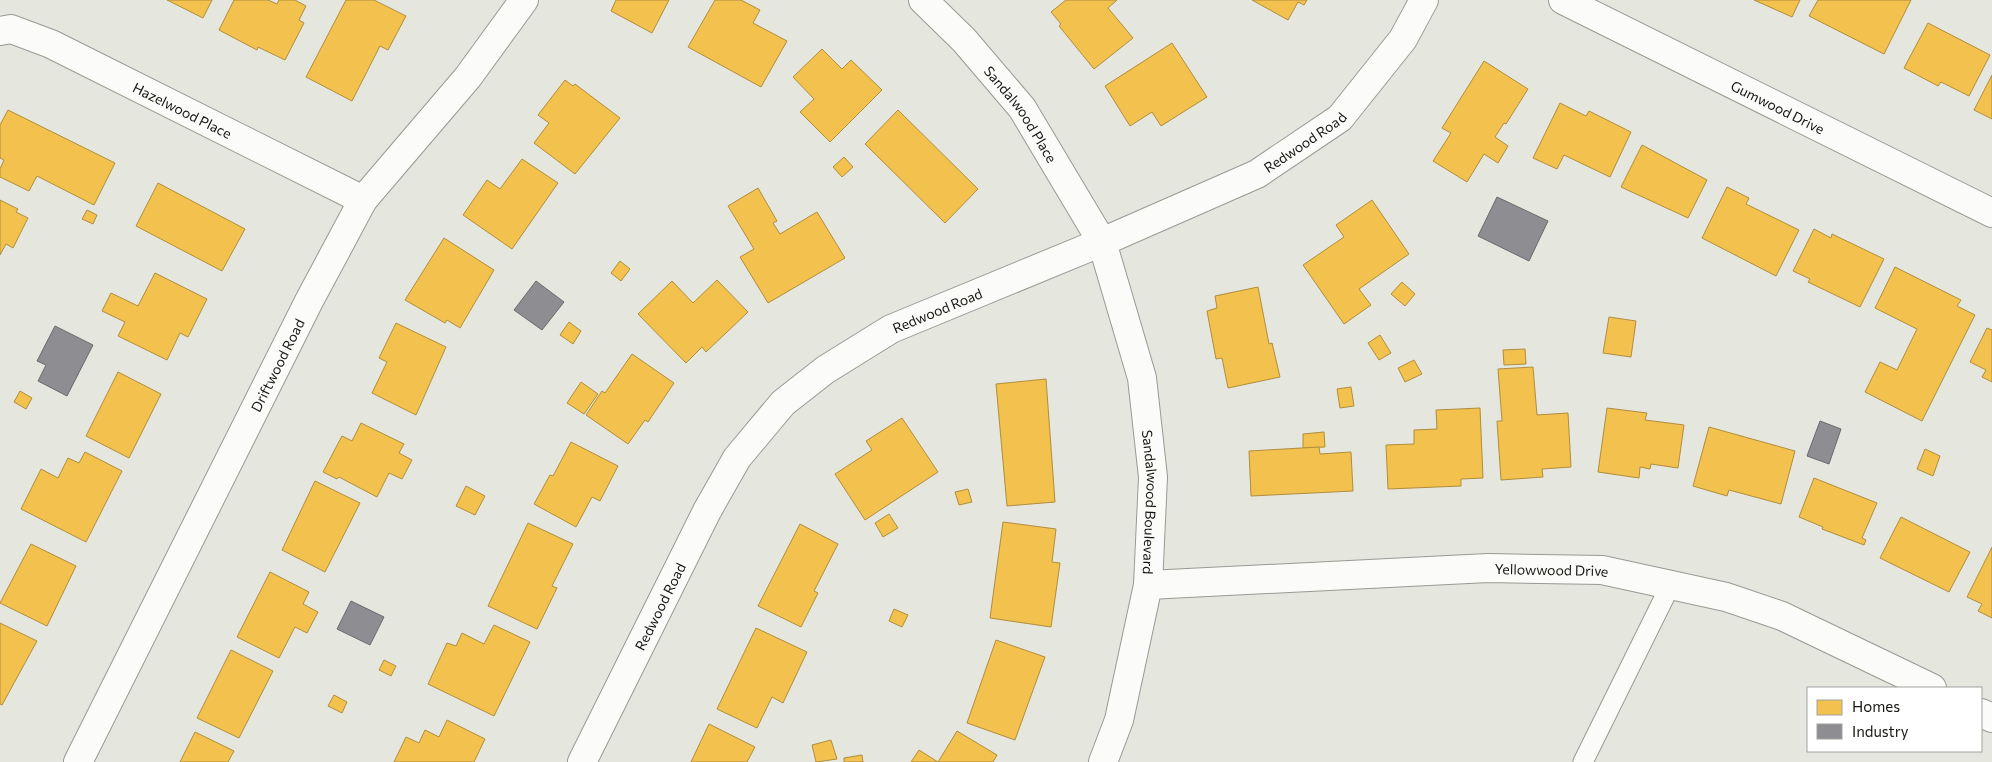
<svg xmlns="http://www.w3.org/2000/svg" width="1992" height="762" font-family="Commissioner,sans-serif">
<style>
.homes{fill:#f2c14e;stroke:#b08e3c}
.industry{fill:#8d8d92;stroke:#696a6c}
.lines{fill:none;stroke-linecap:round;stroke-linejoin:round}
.service-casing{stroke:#999a94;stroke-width:21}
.minor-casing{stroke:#999a94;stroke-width:30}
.service{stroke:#fbfbfa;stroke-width:19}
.minor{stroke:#fbfbfa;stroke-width:28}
.labels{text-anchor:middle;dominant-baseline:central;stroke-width:5;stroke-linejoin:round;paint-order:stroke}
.street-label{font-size:14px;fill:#161712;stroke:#fff}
</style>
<rect width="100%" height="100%" fill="#e5e6de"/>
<g class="homes">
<path d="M167 0H212L203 18Z"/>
<path d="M234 0H268L277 4 279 0H295L306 6 299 20 304 23 285 60 258 47 257 50 219 30Z"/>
<path d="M346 0H374L406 16 388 50 380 46 352 101 306 77Z"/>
<path d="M616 0H669L652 33 611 11Z"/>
<path d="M715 0H741L760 10 753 23 787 41 761 87 688 47Z"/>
<path d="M1066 0H1117L1108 8 1133 38 1094 69 1059 26 1061 24 1051 12Z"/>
<path d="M1252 0H1307L1304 5 1298 2 1288 20Z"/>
<path d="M1754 0H1800L1792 17Z"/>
<path d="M1818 0H1911L1884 54 1809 16Z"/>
<path d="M1928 23 1990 55 1969 96 1941 82 1938 86 1904 68Z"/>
<path d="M1172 43 1207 97 1161 126 1152 112 1130 126 1105 86Z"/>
<path d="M822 49 842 69 851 60 882 90 830 142 800 112 814 99 793 77Z"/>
<path d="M1484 61 1528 89 1506 124 1504 123 1495 137 1508 146 1498 163 1484 154 1467 182 1433 161 1451 133 1442 128Z"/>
<path d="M1992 75V119L1974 110Z"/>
<path d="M565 80 573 86 575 84 620 118 575 174 534 143 549 123 538 115Z"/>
<path d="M1560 103 1586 116 1589 111 1631 132 1610 177 1564 155 1557 169 1533 158Z"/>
<path d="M8 110 115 163 94 205 37 176 29 191 0 177V169L4 160 0 158V125Z"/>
<path d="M898 110 978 189 945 223 865 144Z"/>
<path d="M1642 145 1707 180 1688 218 1621 187Z"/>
<path d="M844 157 853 167 842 177 833 167Z"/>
<path d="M522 159 558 183 512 249 463 215 487 180 500 189Z"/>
<path d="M158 183 245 229 222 271 136 226Z"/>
<path d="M1727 187 1749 198 1746 204 1799 230 1776 276 1702 238Z"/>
<path d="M758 188 777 221 773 223 780 234 817 212 845 258 768 303 740 257 754 249 728 206Z"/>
<path d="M0 200 18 209 16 212 28 218 13 248 6 244 0 255Z"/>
<path d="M1372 200 1409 254 1359 289 1371 305 1344 324 1303 265 1344 237 1336 225Z"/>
<path d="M87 210 97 215 93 224 82 219Z"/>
<path d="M1814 229 1831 238 1832 234 1884 259 1860 307 1808 282 1810 279 1793 271Z"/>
<path d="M444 238 494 270 460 328 447 320 445 323 405 300Z"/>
<path d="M620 261 630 269 621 281 611 273Z"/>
<path d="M1895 267 1961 300 1957 306 1975 315 1922 421 1865 392 1880 362 1897 370 1917 329 1875 308Z"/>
<path d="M155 273 207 299 188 337 180 333 167 360 118 336 125 322 102 311 111 293 138 306Z"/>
<path d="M717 280 748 312 706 352 702 347 686 363 638 314 672 281 693 303Z"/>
<path d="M1402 282 1415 294 1405 306 1391 294Z"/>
<path d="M1258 287 1269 344 1272 343 1280 377 1228 388 1222 358 1216 359 1207 311 1217 308 1215 296Z"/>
<path d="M1609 317 1636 321 1631 357 1603 353Z"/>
<path d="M569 322 581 331 573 344 560 335Z"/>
<path d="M396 323 446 347 416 415 372 393 387 362 379 358Z"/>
<path d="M1987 328 1992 330V382L1982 377 1986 370 1970 362Z"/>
<path d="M1380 335 1391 353 1379 360 1368 343Z"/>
<path d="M1525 349 1526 364 1504 365 1503 350Z"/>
<path d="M632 354 674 383 648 422 645 420 628 444 586 415 602 391 605 393Z"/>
<path d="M1414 360 1422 374 1405 382 1398 368Z"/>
<path d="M1533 367 1537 415 1568 413 1571 467 1542 469 1543 477 1501 480 1497 421H1502L1498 369Z"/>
<path d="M118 372 161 394 129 458 86 436Z"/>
<path d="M1046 379 1055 502 1007 506 996 384Z"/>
<path d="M581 382 598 394 584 414 567 403Z"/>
<path d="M1351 387 1354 406 1340 408 1337 389Z"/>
<path d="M20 391 32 398 26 409 14 402Z"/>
<path d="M1480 408 1483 478 1461 479V486L1388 489 1386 445 1414 444V430L1437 429 1436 410Z"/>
<path d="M1607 408 1647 413 1645 420 1684 425 1678 468 1651 464 1650 469 1640 467 1639 478 1598 472Z"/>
<path d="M902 418 938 472 865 520 835 474 872 450 866 441Z"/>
<path d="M361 423 404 444 399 453 412 460 402 479 389 473 377 497 339 477 337 479 323 472 342 436 352 441Z"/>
<path d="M1709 427 1795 451 1781 504 1729 490 1727 496 1693 486Z"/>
<path d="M1324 432 1325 447 1303 448V434Z"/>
<path d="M571 442 618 466 600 501 592 497 576 527 534 504 550 475 553 476Z"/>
<path d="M1319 447 1320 454 1351 452 1353 491 1251 496 1249 451Z"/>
<path d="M1925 449 1940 456 1933 476 1917 469Z"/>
<path d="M85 452 122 471 86 542 21 509 41 469 58 478 68 458 79 463Z"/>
<path d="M1814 478 1877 503 1862 538 1866 540 1864 545 1822 529 1823 527 1799 517Z"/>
<path d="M315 481 360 503 325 572 282 550Z"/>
<path d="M466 486 485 496 475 515 456 506Z"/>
<path d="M968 489 972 502 959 505 955 492Z"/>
<path d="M889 514 898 528 883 537 875 523Z"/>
<path d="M1901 517 1970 552 1949 592 1880 558Z"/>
<path d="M1003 522 1056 529 1052 562 1060 563 1051 627 990 618Z"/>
<path d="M528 523 573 544 552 586 557 588 537 629 488 606Z"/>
<path d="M800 524 838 544 814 591 818 593 801 627 758 606Z"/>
<path d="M31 544 76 566 47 626 0 603Z"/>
<path d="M1992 547V618L1978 611 1982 604 1967 597Z"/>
<path d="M270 572 309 592 303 604 318 612 307 633 295 627 279 658 237 637Z"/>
<path d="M894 609 908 615 902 627 889 621Z"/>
<path d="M0 623 37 641 2 705 0 704Z"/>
<path d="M494 625 530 642 494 716 428 684 447 643 456 646 462 633 484 644Z"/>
<path d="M756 628 807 652 783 703 772 697 757 728 717 709Z"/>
<path d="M996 640 1045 657 1015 740 967 723Z"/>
<path d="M231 650 273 671 239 738 197 718Z"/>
<path d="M384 660 396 666 391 676 379 670Z"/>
<path d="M334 695 347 702 342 713 328 706Z"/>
<path d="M447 720 485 739 474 762H394L406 737 419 743 425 730 439 737Z"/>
<path d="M709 724 755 747 747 762H691Z"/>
<path d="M957 731 997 755 993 762H911L919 750 938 762Z"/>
<path d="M195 732 234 751 228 762H180Z"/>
<path d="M831 740 837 759 816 762 812 745Z"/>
<path d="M862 755 863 762H844V758Z"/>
</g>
<g class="industry">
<path d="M1497 197 1548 221 1529 261 1478 236Z"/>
<path d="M536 281 564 302 542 330 514 310Z"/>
<path d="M55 326 93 345 67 396 38 381 46 365 37 361Z"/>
<path d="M1820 421 1841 429 1829 464 1807 456Z"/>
<path d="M351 601 384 617 370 645 337 629Z"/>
</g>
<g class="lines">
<g class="service-casing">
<path id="service" d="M1583 762 1671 584"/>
</g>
<g class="minor-casing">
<g id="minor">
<path id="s1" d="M923 0 964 40 1022 108 1102 242 1142 378 1153 477 1148 585 1119 720 1103 762"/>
<path id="s2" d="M1563 0 1992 213"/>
<path id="s3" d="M0 31 11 29 51 44 363 200"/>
<path id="s4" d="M1148 585 1488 568 1602 570 1726 597 1782 616 1932 688"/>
<path d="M1981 713 1992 718"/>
<path id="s5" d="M78 762 309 301 363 200 468 77 524 0"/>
<path id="s6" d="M582 762 707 511 737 458 783 403 825 370 891 329 1102 242 1257 174 1340 118 1403 39 1424 0"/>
</g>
</g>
<use href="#service" class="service"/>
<use href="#minor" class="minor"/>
</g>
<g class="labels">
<g class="street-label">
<text stroke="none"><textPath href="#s2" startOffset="240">Gumwood Drive</textPath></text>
<text stroke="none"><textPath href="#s3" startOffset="201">Hazelwood Place</textPath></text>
<text stroke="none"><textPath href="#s1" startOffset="151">Sandalwood Place</textPath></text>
<text stroke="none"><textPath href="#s6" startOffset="999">Redwood Road</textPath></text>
<text stroke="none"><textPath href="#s6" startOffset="594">Redwood Road</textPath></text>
<text stroke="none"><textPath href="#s5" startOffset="444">Driftwood Road</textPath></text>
<text stroke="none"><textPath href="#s1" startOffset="569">Sandalwood Boulevard</textPath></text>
<text stroke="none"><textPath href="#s4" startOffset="404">Yellowwood Drive</textPath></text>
<text stroke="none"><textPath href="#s6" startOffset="174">Redwood Road</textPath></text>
</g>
</g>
<rect x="1807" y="687" width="175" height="65" fill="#ffffff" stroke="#a2a2a0"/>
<rect x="1817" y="700" width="25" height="15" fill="#f2c14e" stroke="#a2a2a0"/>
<text x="1852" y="712" font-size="15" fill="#161712">Homes</text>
<rect x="1817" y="724" width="25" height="15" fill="#8d8d92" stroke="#a2a2a0"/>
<text x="1852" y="737" font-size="15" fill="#161712">Industry</text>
</svg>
